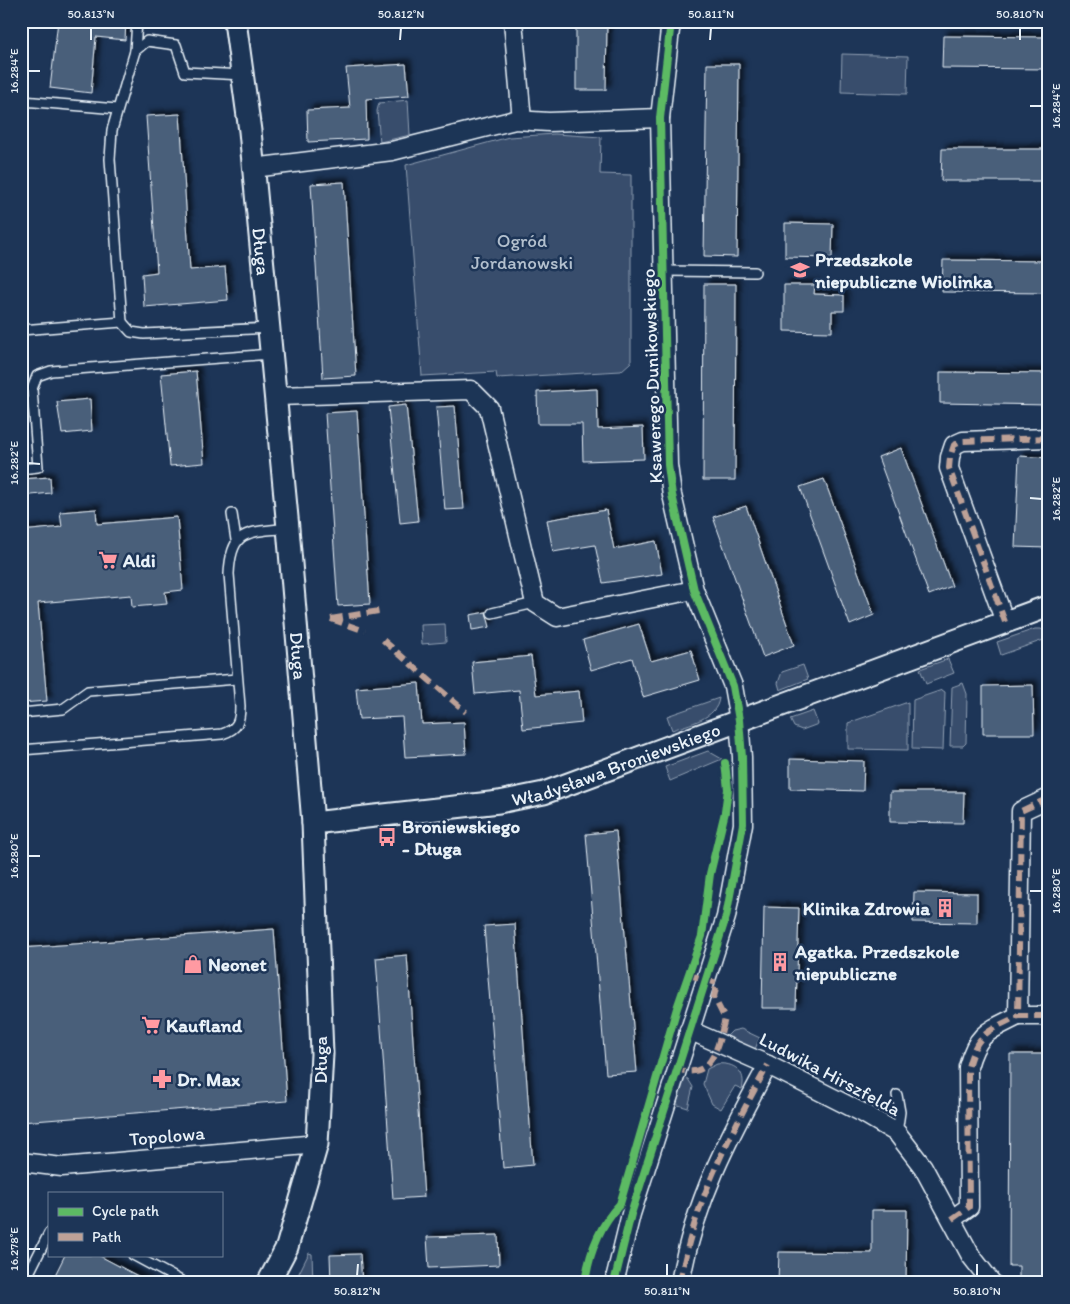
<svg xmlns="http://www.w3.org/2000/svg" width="1070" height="1304" font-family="Itim,sans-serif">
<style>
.green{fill:#374d6c;stroke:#909fb2}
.building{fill:#495e7a;stroke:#e8f1f8;filter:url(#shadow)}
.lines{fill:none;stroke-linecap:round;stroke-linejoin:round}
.service-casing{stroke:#e8f1f8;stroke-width:12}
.minor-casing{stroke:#e8f1f8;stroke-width:21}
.tertiary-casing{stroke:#e8f1f8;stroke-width:25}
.service{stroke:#1d3557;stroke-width:9}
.minor{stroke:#1d3557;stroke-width:18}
.tertiary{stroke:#1d3557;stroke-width:21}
.quiet{stroke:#bda197;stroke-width:6;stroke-dasharray:12 6;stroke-linecap:butt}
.cycleway-casing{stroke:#1d3557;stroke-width:11}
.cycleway{stroke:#5cba63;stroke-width:8}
.ticks{fill:none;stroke:#e8f1f8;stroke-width:2}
.labels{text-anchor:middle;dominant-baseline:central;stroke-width:5;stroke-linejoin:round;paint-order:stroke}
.park-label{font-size:19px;fill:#b3c0ce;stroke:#1d3557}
.street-label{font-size:19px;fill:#e8f1f8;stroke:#1d3557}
.poi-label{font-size:19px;font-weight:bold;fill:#e8f1f8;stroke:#1d3557;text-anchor:start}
.neatline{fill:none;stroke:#e8f1f8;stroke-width:2}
.ticks-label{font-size:12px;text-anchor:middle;fill:#e8f1f8}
</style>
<defs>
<filter id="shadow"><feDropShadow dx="4.5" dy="-4.5" stdDeviation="2.5" flood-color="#0009"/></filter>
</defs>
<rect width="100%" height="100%" fill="#1d3557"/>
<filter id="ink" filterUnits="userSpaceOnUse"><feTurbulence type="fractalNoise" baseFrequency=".02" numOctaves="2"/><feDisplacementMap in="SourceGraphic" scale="10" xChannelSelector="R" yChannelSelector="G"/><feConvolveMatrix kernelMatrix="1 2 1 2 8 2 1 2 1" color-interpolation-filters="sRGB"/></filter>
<g filter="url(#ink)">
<g class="green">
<path d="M842 54 908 56 907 94 841 92Z"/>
<path d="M408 100 410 135 380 142 377 111 379 103Z"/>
<path d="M555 134 601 137 600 174 631 175V362L621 371 497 378 496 372 422 376 406 165 509 137Z"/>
<path d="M445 624 446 642 422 644 421 625Z"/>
<path d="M1035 629H1041L1049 634V638L1001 655 997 642Z"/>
<path d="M948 659 954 673 926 684 920 669Z"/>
<path d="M803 665 808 679 780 690 778 683 782 672Z"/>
<path d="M963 683 967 694 966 743 963 746H950L952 687Z"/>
<path d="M942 690 945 692 943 750 912 749 913 700Z"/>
<path d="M719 698C717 719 688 724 672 730L667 716Z"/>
<path d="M908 702V750L848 749V723Z"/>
<path d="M813 711 818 724 802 730 794 727 790 719Z"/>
<path d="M708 751 722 759 670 781 665 767Z"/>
<path d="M741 1029 760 1038 755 1049 727 1036 732 1031Z"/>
<path d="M717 1064C734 1062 747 1072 742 1089L735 1086 721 1109 712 1104 703 1084 707 1069Z"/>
<path d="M683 1077 688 1079 693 1087 688 1108 675 1104Z"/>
<path d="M309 1253 312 1254 313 1283H294Z"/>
</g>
<g class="building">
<path d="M58 21H126L125 40 96 37 91 93 50 88Z"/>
<path d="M576 21H607L606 90H576Z"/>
<path d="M943 36 1049 37V69L942 68Z"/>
<path d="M406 64 409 96 366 99 367 139 308 142 307 110 350 108 346 68Z"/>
<path d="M707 64H739L737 257 704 256Z"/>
<path d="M180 114 190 270 225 267 228 300 144 307 142 274 157 272 146 116Z"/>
<path d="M942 149H1049V181H941Z"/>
<path d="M344 182 356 376 323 378 311 184Z"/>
<path d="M785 223 833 224 832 258 785 257Z"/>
<path d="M943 260 1049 261V293L942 292Z"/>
<path d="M704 284H736L735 480H703Z"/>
<path d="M784 285H815L814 294 844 295V311H832V332L784 331Z"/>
<path d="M196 371 204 463 170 466 161 374Z"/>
<path d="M940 372 1049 373V405L940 403Z"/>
<path d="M597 389 598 429 643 427 644 459 583 461 582 424H538L537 392Z"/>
<path d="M90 399 92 431 62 434 57 402Z"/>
<path d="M406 405 418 521 400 523 388 407Z"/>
<path d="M455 406 464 509 445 510 436 407Z"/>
<path d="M357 411 370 604 338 606 325 413Z"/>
<path d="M901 448 952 586 929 595 878 457Z"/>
<path d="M1019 456 1049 458 1048 548 1015 547Z"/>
<path d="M50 477 51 493 21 496V479Z"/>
<path d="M824 479 874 615 850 625 800 487Z"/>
<path d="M746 506 794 645 763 657 713 517Z"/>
<path d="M96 509 97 524 177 517 183 590 165 592 167 604 132 607 131 595 38 603 47 701 21 703V531L62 527 60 512Z"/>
<path d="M606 510 614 549 656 541 662 574 603 583 595 545 553 552 547 520Z"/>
<path d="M486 612 490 627 472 630 470 615Z"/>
<path d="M639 624 651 661 691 650 700 680 643 697 632 658 591 670 583 640Z"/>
<path d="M531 656 536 695 579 691 582 723 523 729 519 690 475 694 472 662Z"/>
<path d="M419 683 422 724 464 722 466 754 405 757 402 717 359 719 356 688Z"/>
<path d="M1033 685 1034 734H983V686Z"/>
<path d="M790 759 864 761 863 791 790 789Z"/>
<path d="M890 792H964L963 823 890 822Z"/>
<path d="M616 831 637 1072 606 1074 586 834Z"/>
<path d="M914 892 977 893V923L913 922Z"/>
<path d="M764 907 799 908 796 1008H762Z"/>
<path d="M515 924 533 1165 503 1168 484 926Z"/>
<path d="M274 929 287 1101 21 1122V948Z"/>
<path d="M407 955 424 1197 393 1199 376 958Z"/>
<path d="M1010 1054H1049V1278H1019V1266H1009Z"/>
<path d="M872 1210H907L906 1283H778L779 1252 872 1253Z"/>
<path d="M498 1235 499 1265 429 1268 427 1237Z"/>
<path d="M360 1254 362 1283H331L330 1255Z"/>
<path d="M65 1255H98L151 1283H51Z"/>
</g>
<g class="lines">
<g class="service-casing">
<g id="service">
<path d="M135 51 137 21"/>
<path d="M23 101 117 109"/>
<path d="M665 271 755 272"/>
<path d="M122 322 110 159 112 130 135 51 147 41 176 45 185 72 243 75"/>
<path d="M21 330 122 322 131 332 144 334 270 328"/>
<path d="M21 469 38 467 32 389 37 376 51 371 271 354"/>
<path d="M232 514 236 540"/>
<path d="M492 613 535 603"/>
<path d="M21 713 63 709 88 691 237 679"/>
<path d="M21 750 222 734C238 729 240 721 240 706L229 574C231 527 249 533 288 528"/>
<path d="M897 1133 900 1112 897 1095"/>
<path d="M133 1255 185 1283"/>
<path d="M24 1283 49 1233"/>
</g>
</g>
<g class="minor-casing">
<g id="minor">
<path d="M513 21 522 120"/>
<path d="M253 168 392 151 515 120 549 122 660 118"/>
<path d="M277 396 471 390 489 408 535 603 557 617 694 590"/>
<path d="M1005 622 949 468 950 457 954 445 963 441 1049 438"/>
<path d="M1049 798 1021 811 1018 1016H1049"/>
<path d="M689 1030 768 1065 863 1113 897 1133 923 1167 971 1256 992 1283"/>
<path d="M21 1162 62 1167 317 1144"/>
<path d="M952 1219 969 1207 968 1067C977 1033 988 1031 1018 1016"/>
<path d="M614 1283 631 1214 726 917 743 824 742 757 739 720 733 686 694 590 672 495 668 465 660 118 670 30 673 21"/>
<path d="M680 1283C694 1202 729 1136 768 1065"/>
</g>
</g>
<g class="tertiary-casing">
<g id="tertiary">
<path id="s1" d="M235 21 250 131 288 528 313 823 322 1054 317 1144 287 1247 268 1283"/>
<path id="s2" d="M313 823 499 802 544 793 1049 606"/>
</g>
</g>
<use href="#service" class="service"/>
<use href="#minor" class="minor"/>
<use href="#tertiary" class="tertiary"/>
<g class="quiet">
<path d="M331 619 379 611"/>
<path d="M331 619 365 631"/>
<path d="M1005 622 949 468 950 457 954 445 963 441 1049 438"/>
<path d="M383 640 466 712"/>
<path d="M1049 798 1021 811 1018 1016H1049"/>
<path d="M673 1068C713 1082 716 1050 725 1019L714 997 717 983 689 975"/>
<path d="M952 1219 969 1207 968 1067C977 1033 988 1031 1018 1016"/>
<path d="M680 1283C694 1202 729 1136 768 1065"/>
</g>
<g class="cycleway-casing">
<g id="cycleway">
<path d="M585 1283C589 1253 599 1226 620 1204L677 1008 702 936 710 874 725 812 728 789 725 763"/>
<path d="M614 1283 631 1214 726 917 743 824 742 757 739 720 733 686 694 590 672 495 668 465 660 118 670 30 673 21"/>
</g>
</g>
<use href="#cycleway" class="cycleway"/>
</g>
</g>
<path class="ticks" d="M91 40V28M400 40 401 28M710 40 711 28M1020 40V28M28 71H40M1030 106H1042M28 463 40 464M1030 498 1042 499M28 856H40M1030 891H1042M28 1249H40M357 1276 358 1264M667 1276V1264M977 1276V1264"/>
<defs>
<g id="school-bare" transform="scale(1.5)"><path d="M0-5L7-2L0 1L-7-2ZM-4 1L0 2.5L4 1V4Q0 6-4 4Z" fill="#ff9aa2" stroke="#1d3557" stroke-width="2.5" paint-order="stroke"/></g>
<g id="supermarket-bare" transform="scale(1.5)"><path d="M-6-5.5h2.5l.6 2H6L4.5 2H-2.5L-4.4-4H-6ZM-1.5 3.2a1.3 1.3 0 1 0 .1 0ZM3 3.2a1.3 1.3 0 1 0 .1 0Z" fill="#ff9aa2" stroke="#1d3557" stroke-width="2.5" paint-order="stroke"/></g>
<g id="bus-bare" transform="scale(1.5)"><path d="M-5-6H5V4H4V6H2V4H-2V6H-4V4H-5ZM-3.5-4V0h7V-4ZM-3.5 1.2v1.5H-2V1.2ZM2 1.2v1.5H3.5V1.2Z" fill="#ff9aa2" stroke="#1d3557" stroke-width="2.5" paint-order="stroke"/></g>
<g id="building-bare" transform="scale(1.5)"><path d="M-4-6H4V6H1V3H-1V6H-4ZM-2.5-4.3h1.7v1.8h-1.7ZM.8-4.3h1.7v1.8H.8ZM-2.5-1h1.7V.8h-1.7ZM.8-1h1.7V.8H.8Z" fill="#ff9aa2" stroke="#1d3557" stroke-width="2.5" paint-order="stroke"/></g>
<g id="shop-bare" transform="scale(1.5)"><path d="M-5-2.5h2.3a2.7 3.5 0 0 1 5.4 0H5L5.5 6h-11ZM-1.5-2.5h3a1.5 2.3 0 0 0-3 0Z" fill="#ff9aa2" stroke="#1d3557" stroke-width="2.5" paint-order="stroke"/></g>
<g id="pharmacy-bare" transform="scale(1.5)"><path d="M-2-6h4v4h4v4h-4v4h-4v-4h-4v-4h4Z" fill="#ff9aa2" stroke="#1d3557" stroke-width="2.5" paint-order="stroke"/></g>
</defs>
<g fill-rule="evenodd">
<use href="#school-bare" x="800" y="270"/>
<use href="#supermarket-bare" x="108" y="560"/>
<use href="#bus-bare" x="387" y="837"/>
<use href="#building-bare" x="945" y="908"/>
<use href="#building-bare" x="780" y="962"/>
<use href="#shop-bare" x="193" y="964"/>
<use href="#supermarket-bare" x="151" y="1025"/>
<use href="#pharmacy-bare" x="162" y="1079"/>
</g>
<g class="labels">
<g class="park-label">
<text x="522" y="240">Ogród<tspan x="522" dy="22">Jordanowski</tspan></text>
</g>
<g class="street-label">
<text stroke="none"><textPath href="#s1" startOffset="232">Długa</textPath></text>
<text transform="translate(652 376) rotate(-92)">Ksawerego Dunikowskiego</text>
<text stroke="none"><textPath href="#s1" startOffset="638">Długa</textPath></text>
<text stroke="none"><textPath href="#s2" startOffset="310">Władysława Broniewskiego</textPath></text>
<text transform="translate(320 1060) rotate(-90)">Długa</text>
<text transform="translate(830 1074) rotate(28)">Ludwika Hirszfelda</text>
<text transform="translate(167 1136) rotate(-5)">Topolowa</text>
</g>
<g class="poi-label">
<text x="815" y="259">Przedszkole<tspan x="815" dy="22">niepubliczne Wiolinka</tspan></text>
<text x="123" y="560">Aldi</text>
<text x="402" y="826">Broniewskiego<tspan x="402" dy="22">- Długa</tspan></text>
<text x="930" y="908" text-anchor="end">Klinika Zdrowia</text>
<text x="795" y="951">Agatka. Przedszkole<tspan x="795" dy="22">niepubliczne</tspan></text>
<text x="208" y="964">Neonet</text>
<text x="166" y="1025">Kaufland</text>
<text x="177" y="1079">Dr. Max</text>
</g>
</g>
<rect width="1070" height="1304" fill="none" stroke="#1d3557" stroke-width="55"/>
<rect x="48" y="1192" width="175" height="65" fill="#1d3557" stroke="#6e8097"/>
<rect x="58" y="1208" width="25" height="8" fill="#5cba63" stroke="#6e8097"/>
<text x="92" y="1216" font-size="15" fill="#e8f1f8">Cycle path</text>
<rect x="58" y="1233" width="25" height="8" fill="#bda197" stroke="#6e8097"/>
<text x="92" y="1242" font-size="15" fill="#e8f1f8">Path</text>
<rect x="28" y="28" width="1014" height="1248" class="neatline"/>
<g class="ticks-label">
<text x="91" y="18">50.813°N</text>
<text x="401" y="18">50.812°N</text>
<text x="711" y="18">50.811°N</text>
<text x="1020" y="18">50.810°N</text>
<text transform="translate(14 71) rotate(-90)" y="4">16.284°E</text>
<text transform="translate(1056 106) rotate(-90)" y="4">16.284°E</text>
<text transform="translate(14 463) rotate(-90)" y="4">16.282°E</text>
<text transform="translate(1056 499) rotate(-90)" y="4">16.282°E</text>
<text transform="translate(14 856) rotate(-90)" y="4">16.280°E</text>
<text transform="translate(1056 891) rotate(-90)" y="4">16.280°E</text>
<text transform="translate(14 1249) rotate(-90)" y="4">16.278°E</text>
<text x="357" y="1295">50.812°N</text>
<text x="667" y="1295">50.811°N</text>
<text x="977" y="1295">50.810°N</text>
</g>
</svg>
